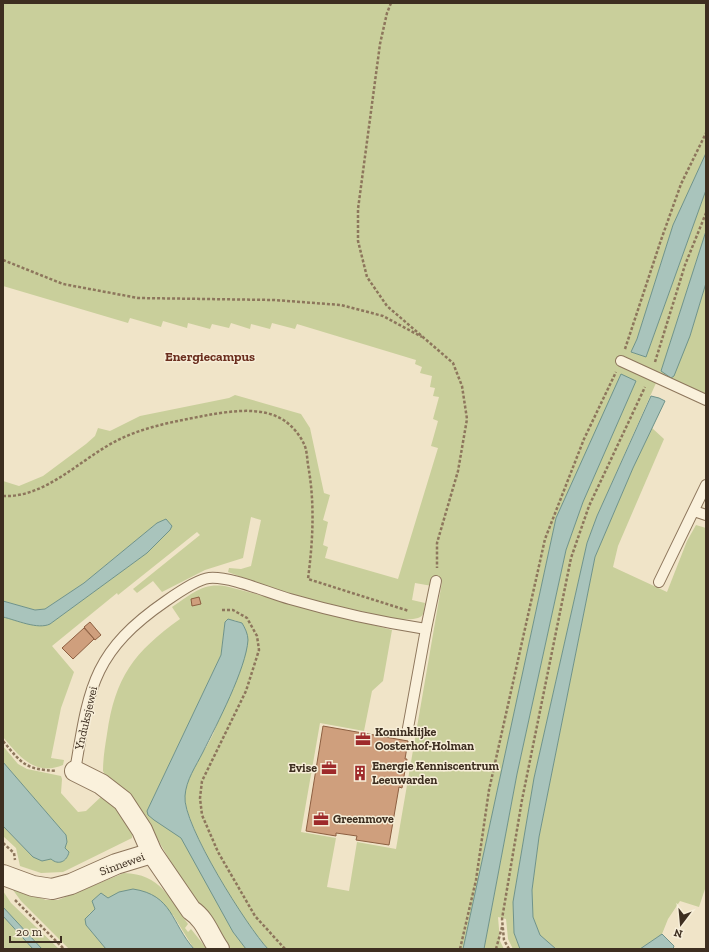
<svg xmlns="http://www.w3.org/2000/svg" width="709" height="952" font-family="'Zilla Slab',serif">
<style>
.green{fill:#c9cf9b}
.water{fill:#a9c4bc;stroke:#6f938a}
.building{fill:#cf9f7d;stroke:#8d5f41}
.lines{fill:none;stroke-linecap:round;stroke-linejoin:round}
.service-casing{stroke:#8d765c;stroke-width:12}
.minor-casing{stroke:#8d765c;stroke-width:22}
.path{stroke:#8d765c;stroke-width:2.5;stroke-dasharray:3 2;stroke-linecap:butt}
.service{stroke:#faf1dc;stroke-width:10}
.minor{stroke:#faf1dc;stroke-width:20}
.labels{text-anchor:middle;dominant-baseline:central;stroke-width:3;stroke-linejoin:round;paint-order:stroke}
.street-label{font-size:12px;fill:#3d2e20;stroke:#f7eed8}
.poi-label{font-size:12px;font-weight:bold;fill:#3d2e20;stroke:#f7eed8;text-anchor:start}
.neighbourhood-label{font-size:13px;font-weight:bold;fill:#6b2e1e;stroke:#f7eed8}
</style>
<rect width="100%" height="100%" fill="#f0e4c8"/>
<g class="green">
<path d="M3 3H706V153L673 225 637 339 631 352 646 357 706 190V231L661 371 690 336 706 283V394L660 374 597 516 587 543 534 778 513 902 514 933 520 949H513L508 939 506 919 498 917 500 941 504 949H484L517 774 566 550 583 502 636 381 621 375 556 518 463 949H268C246 926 186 829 185 798 184 777 206 751 214 732 227 699 235 664 246 630L242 623 234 620 225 622 221 655 147 811 181 838 188 848 233 932 246 949H231L182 881 151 828 106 777 103 771C103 759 105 746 107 734 115 677 134 652 180 619L172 607C192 594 204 581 229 587L392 630 383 681 372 691 364 731 320 723 301 832 336 838 327 887 349 891 357 842 396 849 442 582 433 580 432 586 415 583 412 600 425 603C424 609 425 616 418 618 405 622 382 616 369 613 321 603 273 590 228 572L229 568 241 569 251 566 261 520 251 517 243 558 205 570 162 592 153 581 137 593 133 589 200 535 197 532 118 595 117 593 52 646 74 672 61 708 51 758 64 760 63 765C35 777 18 755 3 737V617L37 625 50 624 147 553 172 526 157 523 84 583 45 609 35 610 3 601V481L19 486 43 476 86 444 95 436 98 428 110 431 140 416 229 398 235 395 301 414 310 428 324 493 330 495 323 520 328 522 323 545 328 547 325 558 398 579 438 448 431 446 438 421 433 419 439 397 433 396 435 388 430 387 432 376 420 373 422 367 415 364 416 360 297 324 295 329 272 323 270 329 251 324 250 329 231 323 229 328 212 324 210 329 188 323 187 328 163 321 161 327 130 318 128 323 3 286Z"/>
<path d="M652 428 664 439 618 546 613 567 667 592 687 541 696 525 706 528V886L699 907 680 901 668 919 662 934 640 949H556L540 935 533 917 532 890 539 837 595 557 633 468Z"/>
<path d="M3 746 18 764 27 769 61 776 62 779 61 793 78 812 86 811 104 794C116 803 134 821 132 838L63 872 41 873 20 866 16 848 3 836V826L33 857 65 848 67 842 66 835 3 762Z"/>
<path d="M124 873C160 874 170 898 188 924L185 928 188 932 191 929 207 949H194L173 915 119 892 89 914 86 925 106 949H69L21 901 13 890 14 888 46 900H58Z"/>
<path d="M3 891 11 903 59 949H42L3 907Z"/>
<path d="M3 916 33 949H3Z"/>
</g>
<g class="water">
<path d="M706 153V190L646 357 631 352 637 339 673 225Z"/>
<path d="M706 231V283L690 336 674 376 671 378 661 371Z"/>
<path d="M621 374 636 381 583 502 566 550 517 774 484 949H463L556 518Z"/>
<path d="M651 396 659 398 665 401 633 468 595 557 539 837 532 890 533 917 540 935 556 949H520L514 933 513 902 534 778 587 543 597 516Z"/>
<path d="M166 519 172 526 170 530 147 553 50 624C38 630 16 620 3 617V601L35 610 45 609 84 583 157 523Z"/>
<path d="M228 619 242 623C245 628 248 634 248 640 246 669 217 724 203 752 196 766 186 780 185 796 182 824 248 928 268 949H246L233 932 181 838 154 820 148 815 147 811 221 655 225 622Z"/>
<path d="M3 762 66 835 67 842 65 848 69 852C67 861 59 866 51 859L42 861 33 857 3 826Z"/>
<path d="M133 889C173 895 171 923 194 949H106L86 925 85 919 95 909 92 901 101 893 108 898 119 892Z"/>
<path d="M3 907 42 949H33L3 916Z"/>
<path d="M662 934 674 946 673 949H640Z"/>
</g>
<g class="building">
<path d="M199 597 201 604 192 606 191 599Z"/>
<path d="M90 622 101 635 95 640 84 627Z"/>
<path d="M84 628 94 639 73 659 62 648Z"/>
<path d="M323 726 408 741 405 759H407L402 788 399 787 389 845 356 840 357 836 336 833V836L306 831Z"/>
</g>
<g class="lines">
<g class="service-casing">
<g id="service">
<path d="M621 361 706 400"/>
<path d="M694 511 706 515"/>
<path d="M659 582 706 485"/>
<path d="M426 629 436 581"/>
<path d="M75 771C89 688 92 652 166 601 176 594 198 579 209 578 231 576 268 593 290 599 335 612 380 622 426 629L408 728"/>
</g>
</g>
<g class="minor-casing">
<g id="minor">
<path d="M75 771 101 784 123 801 142 830 152 853 191 910C206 920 209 935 219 949"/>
<path d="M3 875 33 886 52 889 71 884 116 864 152 853"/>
</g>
</g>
<g class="path">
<path d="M391 3 387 13 380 44 358 209V241L367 277 387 306 453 363 462 386 467 419 458 471 437 543V568"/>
<path d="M3 260 63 284 138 298 274 300 341 305 383 316 422 337"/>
<path d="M625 349 661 240 681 184 706 133"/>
<path d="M655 362 685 265 706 213"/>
<path d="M3 496C46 498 80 459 118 440 146 426 178 421 208 415 232 411 263 406 285 421 292 426 300 435 304 444 307 450 307 458 308 465 315 503 313 540 308 579L409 611"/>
<path d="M222 610H233L247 618 257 636 259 650 246 691 202 781 200 798 202 815 218 852 255 916 285 949"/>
<path d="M3 741C23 765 25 769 57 771"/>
<path d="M3 843 14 853 15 860"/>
<path d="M15 900 64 949"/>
<path d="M460 949 476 880 489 790 545 539 584 439 616 372"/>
<path d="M496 949 502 927"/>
<path d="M509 949 504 940 502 919 522 800 571 558 589 506 645 387"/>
</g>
<use href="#service" class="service"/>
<use href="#minor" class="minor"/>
</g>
<defs>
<g id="office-bare" transform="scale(1.2)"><path d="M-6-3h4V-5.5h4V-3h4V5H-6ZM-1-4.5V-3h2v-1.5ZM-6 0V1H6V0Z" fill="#9e2a2b" stroke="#f7eed8" stroke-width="2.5" paint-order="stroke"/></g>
<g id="building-bare" transform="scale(1.2)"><path d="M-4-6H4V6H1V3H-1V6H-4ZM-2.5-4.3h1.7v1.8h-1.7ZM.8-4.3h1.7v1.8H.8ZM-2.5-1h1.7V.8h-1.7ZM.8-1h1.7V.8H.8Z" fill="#9e2a2b" stroke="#f7eed8" stroke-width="2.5" paint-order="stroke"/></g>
</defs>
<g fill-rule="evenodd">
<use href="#office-bare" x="363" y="739"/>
<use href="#office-bare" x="329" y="768"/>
<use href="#building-bare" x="360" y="773"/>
<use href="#office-bare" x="321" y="819"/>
</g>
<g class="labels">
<g class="street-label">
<text transform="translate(86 718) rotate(-77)">Ynduksjewei</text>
<text transform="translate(122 864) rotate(-20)">Sinnewei</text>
</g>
<g class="poi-label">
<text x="375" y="732">Koninklijke<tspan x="375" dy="14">Oosterhof-Holman</tspan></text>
<text x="372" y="766">Energie Kenniscentrum<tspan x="372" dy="14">Leeuwarden</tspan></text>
<text x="317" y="768" text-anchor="end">Evise</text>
<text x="333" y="819">Greenmove</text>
</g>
<g class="neighbourhood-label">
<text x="210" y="356">Energiecampus</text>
</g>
</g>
<rect width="709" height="952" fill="none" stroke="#3d2e20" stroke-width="8"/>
<g transform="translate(681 924) rotate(196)" stroke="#f7eed8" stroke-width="3" paint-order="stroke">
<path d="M0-3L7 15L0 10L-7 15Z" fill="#3d2e20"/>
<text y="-6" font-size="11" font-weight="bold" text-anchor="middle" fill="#3d2e20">N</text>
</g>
<path d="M10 936v6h51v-6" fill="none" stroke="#3d2e20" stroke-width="2"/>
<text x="16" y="936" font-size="12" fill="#3d2e20" stroke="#f7eed8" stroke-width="3" paint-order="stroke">20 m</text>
</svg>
